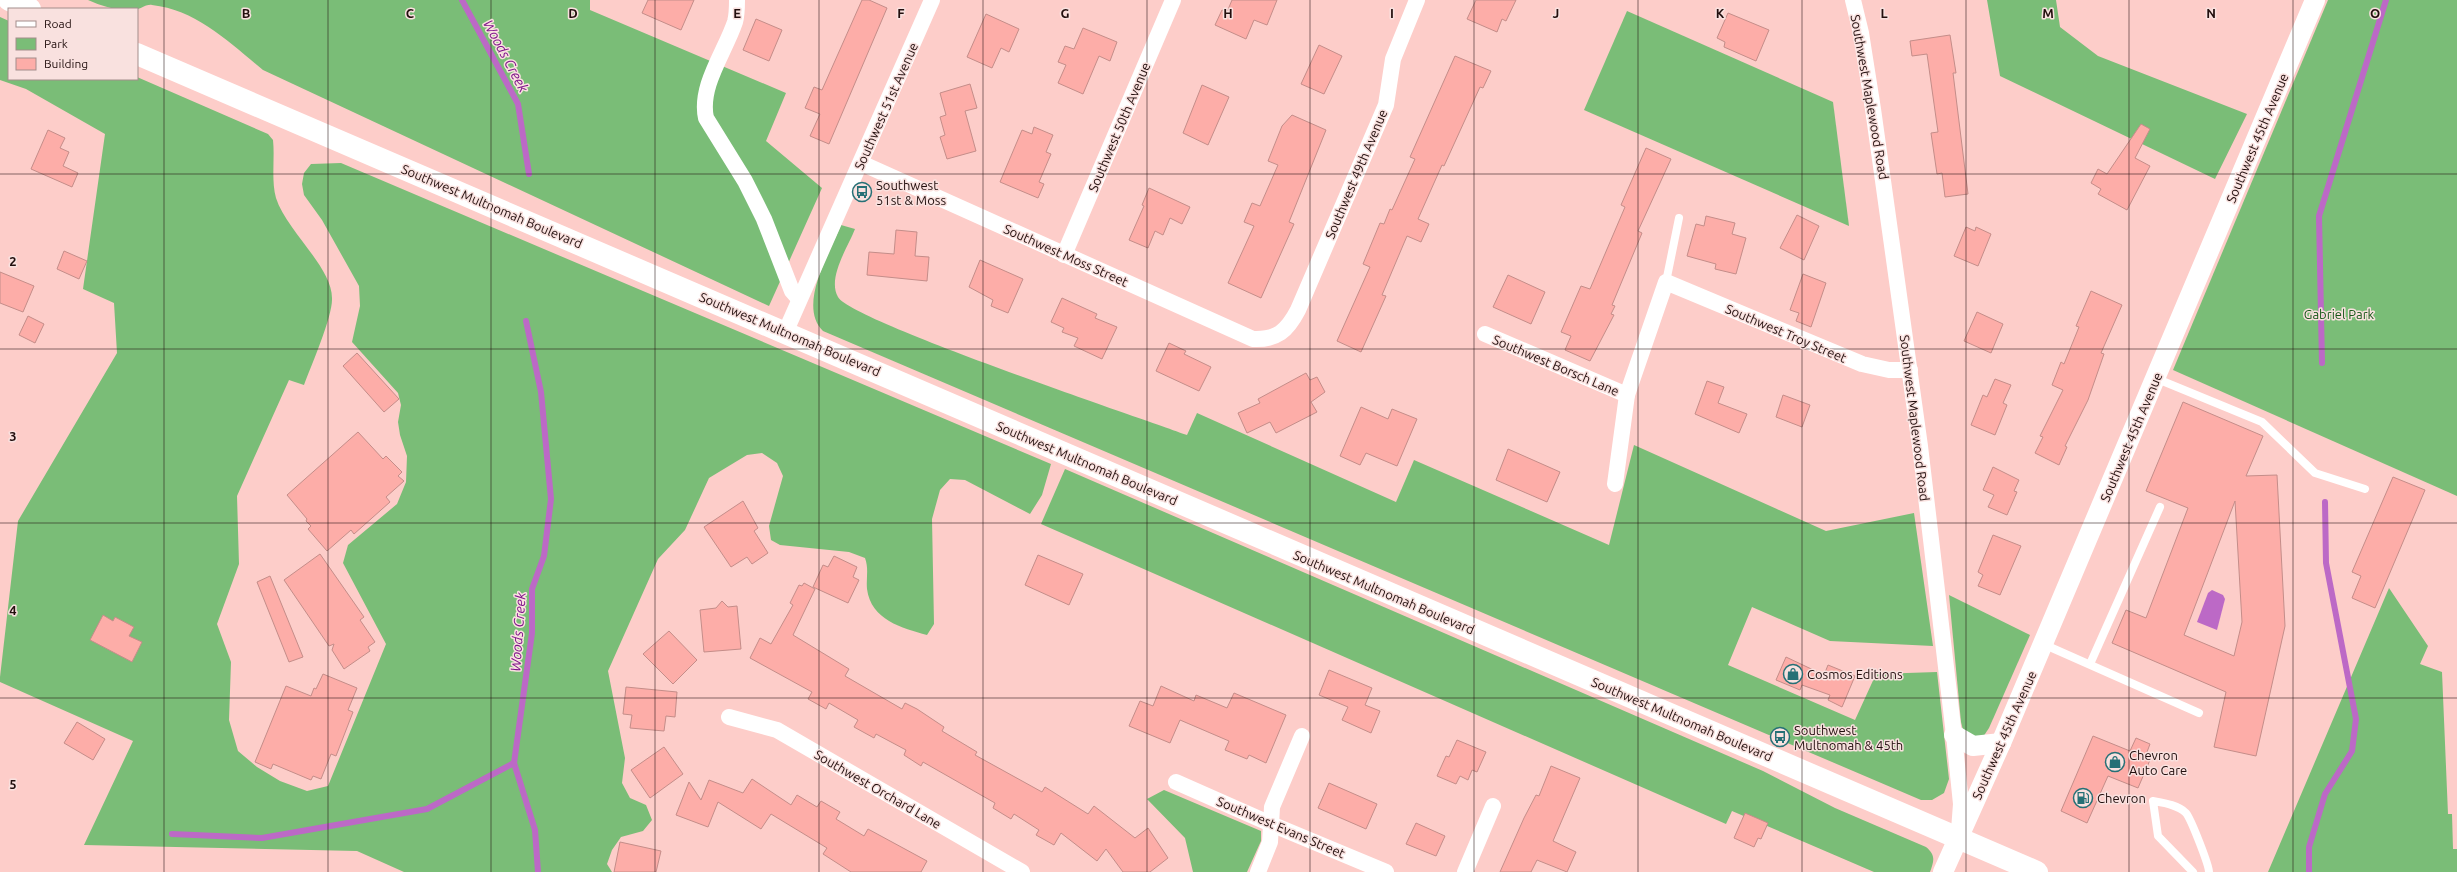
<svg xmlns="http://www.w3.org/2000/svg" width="2457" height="872" font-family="Ubuntu,sans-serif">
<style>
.green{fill:#7abd77}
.water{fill:#bc69c6}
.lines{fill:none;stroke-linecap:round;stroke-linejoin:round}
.stream{stroke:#bc69c6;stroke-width:6}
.building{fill:#fdada8;stroke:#c48d89;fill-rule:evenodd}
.service{stroke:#fff;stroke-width:8}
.minor{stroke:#fff;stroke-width:16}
.tertiary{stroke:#fff;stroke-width:20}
.secondary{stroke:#fff;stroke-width:22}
.grid{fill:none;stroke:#220f0e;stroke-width:1;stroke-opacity:0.55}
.labels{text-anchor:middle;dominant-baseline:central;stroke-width:3;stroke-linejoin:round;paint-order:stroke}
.street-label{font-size:13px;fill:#220f0e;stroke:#f9e1df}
.poi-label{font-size:13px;fill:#220f0e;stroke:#f9e1df;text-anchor:start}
.park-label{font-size:13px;fill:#19581a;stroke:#f9e1df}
.water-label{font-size:14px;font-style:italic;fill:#7e138a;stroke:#f9e1df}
.grid-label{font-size:13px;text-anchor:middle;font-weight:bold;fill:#220f0e;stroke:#f9e1df;stroke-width:3;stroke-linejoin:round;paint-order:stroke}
</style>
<rect width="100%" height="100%" fill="#fdcdc9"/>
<g class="green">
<path d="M88 0H590V10L786 93 766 141 822 188 769 306 263 70C230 43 197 10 152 5 147 4 142 8 138 9 120 12 104 7 88 0Z"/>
<path d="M1987 0H2056L2060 27 2098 56 2247 114 2215 179 2000 76Z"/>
<path d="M2328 0H2457V496L2173 370Z"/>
<path d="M1627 11 1833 102 1849 226 1584 110Z"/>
<path d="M0 17 9 21V79H137V77L268 134 273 140C275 158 271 180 276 198 286 230 332 267 332 298 333 316 311 366 304 385L289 380 237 496 239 564 217 624 231 662 229 720 238 751 257 767 280 781 307 791 328 786 386 644 343 563 348 545 397 504 406 482 407 456 400 435 398 422 401 405 398 393 352 342 360 306 359 286 322 220 304 195 302 184 304 173 311 164 341 163 1051 464 1042 495 1030 514 965 480 950 479 940 490 932 519 934 624 927 635C902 628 871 620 867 589 866 578 869 569 865 558L849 552 780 545 771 540 769 526 783 476 777 463 762 453 747 455 709 478 685 530 658 559 608 671 625 758 622 783 630 798 646 805 652 820 643 831 621 837 612 850 607 864 612 872H404L357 851 84 845 133 741 0 682V677L18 521 117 353 114 303 83 289 105 134 26 89 0 80Z"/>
<path d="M841 225 855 229C848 247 827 278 838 297 851 321 1141 418 1187 435L1197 413 1396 502 1414 460 1609 545 1634 445 1826 531 1914 513 1933 646 1830 641 1752 607 1728 665 1855 720 1876 674 1937 672 1949 779 1944 793 1932 800H1921L823 331C797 305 830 253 841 225Z"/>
<path d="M1065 469 1763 771 1835 808 1926 847C1936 855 1934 861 1930 872H1874L1732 811 1726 824 1041 524Z"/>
<path d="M2389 588 2428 646 2420 664 2442 672 2448 814H2452L2453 849H2457V872H2268Z"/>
<path d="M1949 595 2030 635 1989 728 1983 737 1977 740 1963 730 1961 722Z"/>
<path d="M1164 790 1261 831V841L1247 872H1193L1185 838 1147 799Z"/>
</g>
<path class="water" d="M2212 590 2223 595 2225 599 2217 630 2197 622 2208 593Z"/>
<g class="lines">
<g class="stream">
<path d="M462 0 518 104 529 174"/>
<path d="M526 321 541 392 551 499 544 556 532 589V633L514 763 535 830 538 872"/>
<path d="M2322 363 2319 216 2386 0"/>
<path d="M172 834 262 838 427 809 514 763"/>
<path d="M2309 872V847L2325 794 2352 751 2356 719 2326 563 2325 502"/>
</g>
</g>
<g class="building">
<path d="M648 0H694L681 30 642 13Z"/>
<path d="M862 0H869L887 8 829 144 810 136 820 114 805 108 814 87 822 90Z"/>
<path d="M1232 0H1277L1267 25 1254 20 1246 39 1215 25 1222 10 1227 12Z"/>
<path d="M1476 0H1516L1506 21 1502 19 1497 32 1467 19Z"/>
<path d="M1728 13 1769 30 1756 61 1724 47 1725 42 1717 38Z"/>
<path d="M986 14 1019 29 1009 52 1001 48 992 68 967 57Z"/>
<path d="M756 19 782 30 769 61 743 50Z"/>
<path d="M1083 28 1117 42 1110 61 1099 56 1083 94 1058 83 1066 65 1058 62 1065 46 1074 49Z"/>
<path d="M1950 35 1956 73H1953L1968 194 1945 197 1942 173 1937 174 1931 133 1938 132 1927 54 1912 56 1910 41Z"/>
<path d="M1319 45 1342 56 1324 94 1301 84Z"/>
<path d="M1455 56 1491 71 1483 88 1480 87 1444 166 1442 165 1418 219 1429 224 1421 242 1407 236 1382 295 1386 296 1361 352 1337 341 1370 267 1363 264 1380 223 1384 224 1390 209 1392 210 1415 159 1410 157Z"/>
<path d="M970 84 977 108 965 111 976 151 947 159 940 137 945 135 940 117 946 115 940 93Z"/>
<path d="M1202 85 1229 97 1208 145 1183 133Z"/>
<path d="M1292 115 1326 130 1289 222 1294 224 1261 298 1228 283 1254 226 1244 222 1252 203 1260 206 1278 165 1268 161 1282 126Z"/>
<path d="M2141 124 2150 129 2135 158 2150 166 2127 210 2098 194 2101 189 2091 183 2098 169 2107 174Z"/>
<path d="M1034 127 1053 135 1046 152 1051 154 1039 182 1044 184 1038 198 1000 182 1022 130 1032 134Z"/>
<path d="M48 130 65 138 60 148 69 152 63 166 78 173 72 187 31 169Z"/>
<path d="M1646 148 1671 159 1638 231 1642 233 1612 305 1615 306 1611 314 1614 315 1590 361 1565 350 1571 336 1561 332 1581 286 1590 289 1625 207 1621 205Z"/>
<path d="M1149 188 1190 207 1182 224 1170 218 1163 235 1155 231 1148 248 1129 240 1144 206 1142 205Z"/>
<path d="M1797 215 1819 226 1804 260 1780 248Z"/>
<path d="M1706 216 1735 223 1732 234 1746 238 1736 274 1715 269 1716 264 1687 256 1696 224 1704 226Z"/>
<path d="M1966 227 1975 231 1976 227 1991 234 1978 266 1954 256Z"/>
<path d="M896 230 917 232 915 256 929 257 927 281 867 275 869 252 894 254Z"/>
<path d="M64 251 87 261 79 279 57 269Z"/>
<path d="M980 260 1023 279 1008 313 991 306 993 300 969 287Z"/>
<path d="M0 272 34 286 23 312 0 303Z"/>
<path d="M1803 274 1826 283 1811 327 1796 321 1799 313 1790 310Z"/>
<path d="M1508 275 1545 292 1531 324 1493 307Z"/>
<path d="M2091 291 2122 305 2101 353 2104 354 2088 400 2065 446 2067 447 2059 465 2035 453 2043 437 2040 436 2063 390 2052 385 2061 362 2064 364 2079 327 2076 326Z"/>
<path d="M1062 298 1097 314 1095 318 1117 327 1102 359 1074 346 1078 338 1062 332 1064 328 1051 322Z"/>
<path d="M1977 312 2003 324 1991 353 1964 341Z"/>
<path d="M28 316 44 324 35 343 19 335Z"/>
<path d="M1169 343 1186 351 1184 354 1211 367 1199 391 1156 371Z"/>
<path d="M357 353 399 399 384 412 343 366Z"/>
<path d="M1306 373 1310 380 1317 377 1325 392 1311 402 1317 412 1276 433 1270 422 1247 433 1238 413 1260 403 1258 399Z"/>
<path d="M1995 379 2011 385 2003 403 2007 405 1995 435 1971 425 1983 395 1987 397Z"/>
<path d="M1707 381 1724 387 1718 403 1747 414 1739 433 1695 414Z"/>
<path d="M1783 395 1810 405 1802 427 1776 417Z"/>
<path d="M2183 402 2263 436 2246 476 2277 475 2285 626 2256 756 2214 747 2226 692 2112 643 2126 610 2146 618 2188 508 2146 491ZM2235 501 2242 622 2234 656 2184 635Z"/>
<path d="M1361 407 1388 419 1392 409 1417 419 1397 466 1366 453 1360 465 1340 456Z"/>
<path d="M358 432 383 459 386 456 402 472 398 476 404 481 386 497 390 502 354 534 351 530 327 551 308 529 311 526 306 521 307 519 287 495Z"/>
<path d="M1508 449 1560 472 1547 502 1496 480Z"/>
<path d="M1993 467 2019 480 2014 491 2017 492 2007 515 1988 507 1994 495 1983 490Z"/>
<path d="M2393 477 2425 490 2375 608 2352 598 2361 576 2352 572Z"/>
<path d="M743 501 758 528 754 531 768 553 752 564 747 557 731 567 704 527Z"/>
<path d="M1993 535 2021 546 2000 595 1978 586 1983 575 1978 572Z"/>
<path d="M320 554 364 617 360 620 375 642 368 647 370 651 344 669 332 650 334 644 329 646 284 580Z"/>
<path d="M1038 555 1083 574 1069 605 1025 585Z"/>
<path d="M834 556 857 567 853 577 859 580 848 603 813 587 823 565 828 567Z"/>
<path d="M270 576 303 657 289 662 257 582Z"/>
<path d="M804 583 815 589 793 635 849 669 845 676 902 709 905 703 917 709 944 727 942 731 977 752 975 755 1042 792 1045 787 1088 814 1094 806 1135 838 1148 828 1168 858 1150 872H1123L1106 849 1097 861 1061 833 1054 845 1036 835 1039 830 1014 814 1011 819 993 808 995 803 923 762 921 766 904 755 906 750 876 734 874 738 854 727 858 720 829 703 826 709 808 699 812 692 750 658 760 638 771 644 793 605 790 603 799 585 802 586Z"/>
<path d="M722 601 728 607 737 606 741 649 704 652 700 610 716 608Z"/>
<path d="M103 615 113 621 115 617 134 627 129 636 142 642 132 662 90 640Z"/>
<path d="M669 631 697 660 673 684 643 654Z"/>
<path d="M1786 657 1824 675 1828 665 1855 676 1842 707 1828 700 1830 695 1802 685 1800 690 1776 680Z"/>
<path d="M1329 670 1372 688 1365 705 1380 711 1371 733 1342 720 1348 707 1319 695Z"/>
<path d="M323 674 357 688 348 710 353 712 336 756 331 754 321 779 313 776 311 780 273 764 271 769 255 762 286 686 311 696 314 688 316 689Z"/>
<path d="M1161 686 1194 701 1196 695 1227 708 1234 693 1286 715 1266 763 1249 755 1247 759 1225 750 1229 741 1180 720 1170 743 1129 726 1140 701 1153 706Z"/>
<path d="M626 687 677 692 675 717 666 716 664 731 630 728 632 715 623 714Z"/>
<path d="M77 722 105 739 93 760 64 743Z"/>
<path d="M2093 736 2130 751 2136 738 2150 744 2147 752 2149 753 2147 759 2150 760 2138 788 2108 776 2087 823 2061 811Z"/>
<path d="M1457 740 1486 752 1477 772 1472 770 1468 780 1460 776 1456 784 1437 776 1446 756 1449 757Z"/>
<path d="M664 747 683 774 650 798 631 770Z"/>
<path d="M1551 766 1580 778 1553 841 1576 852 1567 872 1537 860 1531 872H1500L1524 818 1536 795 1539 796Z"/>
<path d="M752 779 791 805 797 795 817 807 821 801 840 812 836 819 864 836 868 829 927 861 921 872H851L823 854 827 848 771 814 761 829 718 802 708 827 676 815 689 782 701 800 709 780 743 793Z"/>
<path d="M1329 783 1377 804 1366 829 1318 808Z"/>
<path d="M1745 813 1768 823 1761 839 1758 838 1754 847 1734 838Z"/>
<path d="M1416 823 1445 836 1436 856 1406 844Z"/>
<path d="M620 842 661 851 656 872H614Z"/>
</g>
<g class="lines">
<g class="service">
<path d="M1666 282 1679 218"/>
<path d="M2155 378 2262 422 2315 473 2365 489"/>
<path d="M2043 644 2199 713"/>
<path d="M2090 664 2160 507"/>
<path d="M2193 872 2158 836 2153 801C2164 803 2178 805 2186 813 2191 819 2209 865 2209 872"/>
</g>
<g class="minor">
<path d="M737 0C737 7 737 15 735 22 725 52 699 86 706 118L745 181 764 219 792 291 799 299"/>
<path d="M1853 0 1861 33 1873 109 1920 446 1954 735 1961 804 1959 830"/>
<path d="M861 163 1253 339C1277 340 1287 331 1298 310L1386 105 1393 59 1417 0"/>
<path d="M1064 255 1173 0"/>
<path d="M785 333 932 0"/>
<path d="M1485 334 1627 395"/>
<path d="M1615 484 1627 395 1666 282 1862 364 1889 370H1910"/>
<path d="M729 717 777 730 1022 872"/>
<path d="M1176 782 1271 824 1386 872"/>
<path d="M1258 872 1270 842 1272 807 1302 736"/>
<path d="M1465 872 1493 806"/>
</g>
<g class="tertiary">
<path d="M1954 735 1973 746 2001 743"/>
<path d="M1943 872 2001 743 2315 0"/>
</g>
<g class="secondary">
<path d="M9 0 30 9"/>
<path d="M137 54 2037 872"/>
</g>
</g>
<path class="grid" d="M164 0V872M328 0V872M491 0V872M655 0V872M819 0V872M983 0V872M1147 0V872M1310 0V872M1474 0V872M1638 0V872M1802 0V872M1966 0V872M2129 0V872M2293 0V872M0 174H2457M0 349H2457M0 523H2457M0 698H2457"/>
<defs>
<g id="bus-ring" transform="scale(1)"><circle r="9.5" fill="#f9e1df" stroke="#267076" stroke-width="1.5"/><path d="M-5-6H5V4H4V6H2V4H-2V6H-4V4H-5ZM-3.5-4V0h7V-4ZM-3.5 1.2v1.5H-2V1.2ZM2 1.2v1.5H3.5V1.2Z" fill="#267076"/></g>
<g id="shop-ring" transform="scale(1)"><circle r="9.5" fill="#f9e1df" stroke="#267076" stroke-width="1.5"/><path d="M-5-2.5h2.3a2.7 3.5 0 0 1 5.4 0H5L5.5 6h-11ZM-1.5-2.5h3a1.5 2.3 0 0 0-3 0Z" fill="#267076"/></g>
<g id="fuel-ring" transform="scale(1)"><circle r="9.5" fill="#f9e1df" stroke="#267076" stroke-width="1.5"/><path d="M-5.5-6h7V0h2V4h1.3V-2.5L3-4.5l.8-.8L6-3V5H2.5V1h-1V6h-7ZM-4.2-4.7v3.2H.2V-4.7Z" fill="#267076"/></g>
</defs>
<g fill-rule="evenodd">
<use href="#bus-ring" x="862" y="192"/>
<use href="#shop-ring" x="1793" y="674"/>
<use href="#bus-ring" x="1780" y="737"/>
<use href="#shop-ring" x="2115" y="762"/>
<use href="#fuel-ring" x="2083" y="798"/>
</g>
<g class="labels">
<g class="street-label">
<text transform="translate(1870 97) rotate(80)">Southwest Maplewood Road</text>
<text transform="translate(886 106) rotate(-66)">Southwest 51st Avenue</text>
<text transform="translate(1119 127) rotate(-67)">Southwest 50th Avenue</text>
<text transform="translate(2257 138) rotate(-67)">Southwest 45th Avenue</text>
<text transform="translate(1356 174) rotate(-67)">Southwest 49th Avenue</text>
<text transform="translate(492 206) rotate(23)">Southwest Multnomah Boulevard</text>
<text transform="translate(1066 255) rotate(24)">Southwest Moss Street</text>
<text transform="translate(1786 333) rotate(23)">Southwest Troy Street</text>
<text transform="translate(790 334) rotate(23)">Southwest Multnomah Boulevard</text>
<text transform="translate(1556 365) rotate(23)">Southwest Borsch Lane</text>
<text transform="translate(1915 418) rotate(83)">Southwest Maplewood Road</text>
<text transform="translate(2131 437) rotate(-67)">Southwest 45th Avenue</text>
<text transform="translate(1087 463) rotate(23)">Southwest Multnomah Boulevard</text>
<text transform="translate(1384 592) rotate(23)">Southwest Multnomah Boulevard</text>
<text transform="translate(1682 719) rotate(23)">Southwest Multnomah Boulevard</text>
<text transform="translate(2004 735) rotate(-66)">Southwest 45th Avenue</text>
<text transform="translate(878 789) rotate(30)">Southwest Orchard Lane</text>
<text transform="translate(1281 827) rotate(23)">Southwest Evans Street</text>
</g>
<g class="poi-label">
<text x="876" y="185">Southwest<tspan x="876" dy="15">51st &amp; Moss</tspan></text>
<text x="1807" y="674">Cosmos Editions</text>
<text x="1794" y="730">Southwest<tspan x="1794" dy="15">Multnomah &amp; 45th</tspan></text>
<text x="2129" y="755">Chevron<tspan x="2129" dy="15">Auto Care</tspan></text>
<text x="2097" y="798">Chevron</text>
</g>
<g class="park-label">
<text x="2339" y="314">Gabriel Park</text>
</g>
<g class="water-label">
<text transform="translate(506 56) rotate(62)">Woods Creek</text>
<text transform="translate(518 632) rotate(-86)">Woods Creek</text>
</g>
</g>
<g class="grid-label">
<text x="246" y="18">B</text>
<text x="410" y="18">C</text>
<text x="573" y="18">D</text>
<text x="737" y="18">E</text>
<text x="901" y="18">F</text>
<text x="1065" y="18">G</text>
<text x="1228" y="18">H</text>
<text x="1392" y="18">I</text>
<text x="1556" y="18">J</text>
<text x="1720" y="18">K</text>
<text x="1884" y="18">L</text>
<text x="2048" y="18">M</text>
<text x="2211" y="18">N</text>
<text x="2375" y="18">O</text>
<text x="13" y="266">2</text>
<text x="13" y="441">3</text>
<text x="13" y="615">4</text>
<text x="13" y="789">5</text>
</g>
<rect x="8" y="8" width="130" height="72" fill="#f9e1df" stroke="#a38d8b"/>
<rect x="16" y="21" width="20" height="6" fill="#ffffff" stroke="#a38d8b"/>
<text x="44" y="28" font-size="12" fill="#220f0e">Road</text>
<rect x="16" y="38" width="20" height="12" fill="#7abd77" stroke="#a38d8b"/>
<text x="44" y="48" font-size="12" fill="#220f0e">Park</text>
<rect x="16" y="58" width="20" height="12" fill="#fdada8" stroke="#a38d8b"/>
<text x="44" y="68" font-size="12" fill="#220f0e">Building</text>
</svg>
